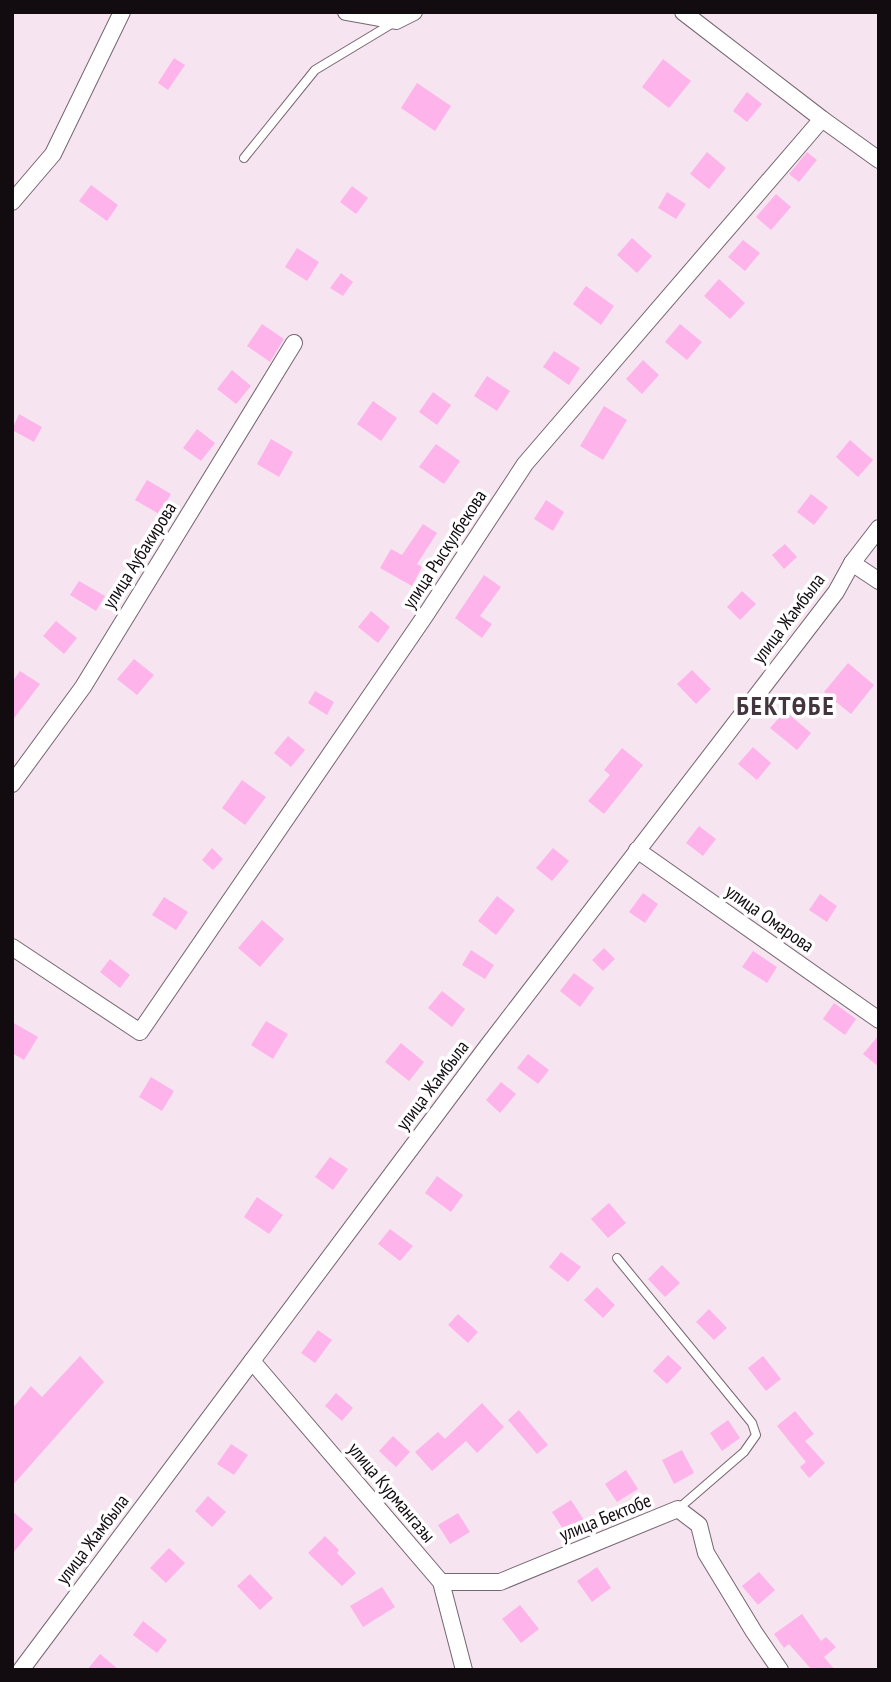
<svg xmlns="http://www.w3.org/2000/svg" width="891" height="1682" font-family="'PT Sans Narrow',sans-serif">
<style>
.building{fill:#feb4ea}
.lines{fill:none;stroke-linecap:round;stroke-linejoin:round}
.lane-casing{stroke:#756670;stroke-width:10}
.street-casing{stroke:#756670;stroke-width:18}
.lane{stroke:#fff;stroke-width:8}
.street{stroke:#fff;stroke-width:16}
.labels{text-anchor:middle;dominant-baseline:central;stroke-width:7;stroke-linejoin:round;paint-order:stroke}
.street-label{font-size:19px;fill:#120c10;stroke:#fff}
.district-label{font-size:26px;font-weight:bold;letter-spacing:2px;fill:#42353e;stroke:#fff}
</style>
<rect width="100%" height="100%" fill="#f6e4f0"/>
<g class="building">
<path d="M174 58 185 65 168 90 158 83Z"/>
<path d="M663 59 691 81 669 108 642 87Z"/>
<path d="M417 83 451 106 435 131 401 108Z"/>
<path d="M747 92 762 104 747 122 733 111Z"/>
<path d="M707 152 726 168 709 189 690 174Z"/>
<path d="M807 152 817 160 799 182 789 174Z"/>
<path d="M91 185 118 205 107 221 79 201Z"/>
<path d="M352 186 368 198 356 214 340 202Z"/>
<path d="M667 192 686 204 676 219 658 208Z"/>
<path d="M776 194 791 207 771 230 756 217Z"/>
<path d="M632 238 652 256 637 273 617 255Z"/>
<path d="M743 240 760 253 745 271 728 257Z"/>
<path d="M297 248 319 262 307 281 285 267Z"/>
<path d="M341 273 353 282 343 296 330 288Z"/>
<path d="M719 279 745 303 730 319 704 296Z"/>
<path d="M586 286 614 306 601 325 573 304Z"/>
<path d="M262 324 284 339 270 362 247 346Z"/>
<path d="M680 324 702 342 687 360 665 342Z"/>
<path d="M554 351 580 368 569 385 543 367Z"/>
<path d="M643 360 659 375 642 394 626 379Z"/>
<path d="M232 370 251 386 236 404 217 389Z"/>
<path d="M487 376 510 391 497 411 474 396Z"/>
<path d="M433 392 451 405 437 425 419 412Z"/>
<path d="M373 401 397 418 381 441 357 424Z"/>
<path d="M604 406 627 420 603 460 580 446Z"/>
<path d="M19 414 42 427 34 442 12 430Z"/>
<path d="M197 429 215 443 201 461 183 448Z"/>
<path d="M271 439 293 452 279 477 257 464Z"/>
<path d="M850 440 873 460 858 477 836 457Z"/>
<path d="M436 444 460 461 444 484 419 467Z"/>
<path d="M147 480 171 494 159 514 135 500Z"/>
<path d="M811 494 828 507 814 525 797 512Z"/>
<path d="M546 500 564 512 553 531 534 519Z"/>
<path d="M423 524 437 533 417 564 422 567 412 586 380 568 391 549 402 555Z"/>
<path d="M785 544 797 557 784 569 772 555Z"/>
<path d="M484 575 501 587 480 616 492 624 482 638 455 618Z"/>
<path d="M79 581 105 596 96 611 70 595Z"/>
<path d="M742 591 756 604 740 620 727 607Z"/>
<path d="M371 611 390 627 378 643 358 627Z"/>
<path d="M56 621 77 638 64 654 43 636Z"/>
<path d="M134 659 154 675 137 695 117 679Z"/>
<path d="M848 663 874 685 851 714 824 692Z"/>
<path d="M692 670 711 689 696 704 677 684Z"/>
<path d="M20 671 40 684 12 721V682Z"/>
<path d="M315 691 334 702 327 715 308 703Z"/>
<path d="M785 711 811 733 797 750 770 728Z"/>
<path d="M288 736 305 750 291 767 274 753Z"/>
<path d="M753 747 771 763 757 780 738 764Z"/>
<path d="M622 748 643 765 604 814 588 801 610 775 604 770Z"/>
<path d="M242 780 266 797 245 825 222 808Z"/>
<path d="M699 826 716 839 703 856 686 843Z"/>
<path d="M212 848 223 859 213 870 202 860Z"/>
<path d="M553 848 569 861 552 881 536 868Z"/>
<path d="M643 893 658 904 645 923 629 912Z"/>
<path d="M820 894 837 906 827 922 809 910Z"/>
<path d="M497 896 515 910 496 935 478 921Z"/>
<path d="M164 897 188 912 176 930 152 915Z"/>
<path d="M262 920 284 939 260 967 238 948Z"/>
<path d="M604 948 615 959 603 971 592 960Z"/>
<path d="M471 950 494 965 485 979 462 965Z"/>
<path d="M753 951 777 967 767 983 742 967Z"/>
<path d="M110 959 130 975 120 988 100 972Z"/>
<path d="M574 973 594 988 580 1007 560 991Z"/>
<path d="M442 991 465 1009 452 1027 428 1008Z"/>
<path d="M834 1003 856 1019 845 1035 823 1019Z"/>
<path d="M266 1021 288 1034 273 1059 251 1045Z"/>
<path d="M12 1022 38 1037 24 1060 12 1053Z"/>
<path d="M879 1035V1067L863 1054Z"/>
<path d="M401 1043 424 1062 409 1081 385 1062Z"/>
<path d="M528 1054 549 1070 538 1084 517 1068Z"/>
<path d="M151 1077 174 1091 162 1111 139 1097Z"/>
<path d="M501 1082 516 1094 500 1113 486 1100Z"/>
<path d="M330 1157 348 1169 333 1190 315 1177Z"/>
<path d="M437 1176 463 1195 451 1212 425 1193Z"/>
<path d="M257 1197 283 1215 269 1234 244 1217Z"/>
<path d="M609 1203 626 1223 608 1238 591 1219Z"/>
<path d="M390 1229 413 1246 400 1261 378 1244Z"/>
<path d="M561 1252 581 1267 568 1282 549 1267Z"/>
<path d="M662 1265 680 1283 665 1297 648 1279Z"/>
<path d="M597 1287 615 1305 603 1318 584 1300Z"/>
<path d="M709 1309 727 1328 714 1340 696 1322Z"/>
<path d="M458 1314 478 1332 468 1343 448 1325Z"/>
<path d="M318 1330 332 1340 315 1363 301 1353Z"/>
<path d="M668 1355 682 1368 667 1384 653 1371Z"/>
<path d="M80 1356 104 1382 12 1486V1409L31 1386 42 1397Z"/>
<path d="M763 1356 781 1379 766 1391 748 1368Z"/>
<path d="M336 1393 353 1408 342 1421 325 1406Z"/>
<path d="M482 1403 504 1427 477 1453 466 1441 432 1471 415 1452 438 1432 445 1439Z"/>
<path d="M519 1410 548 1445 537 1454 508 1420Z"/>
<path d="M795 1411 814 1434 805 1441 825 1463 809 1478 800 1467 806 1462 777 1426Z"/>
<path d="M728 1420 740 1438 722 1451 710 1433Z"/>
<path d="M393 1436 410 1452 396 1467 379 1451Z"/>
<path d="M231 1444 248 1455 234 1475 217 1464Z"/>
<path d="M682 1450 694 1473 674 1484 662 1460Z"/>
<path d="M626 1470 638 1489 617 1502 605 1484Z"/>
<path d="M208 1496 226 1512 212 1527 195 1511Z"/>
<path d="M571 1500 584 1520 565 1532 552 1512Z"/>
<path d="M12 1511 33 1529 12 1554Z"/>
<path d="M458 1513 470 1532 450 1544 438 1525Z"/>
<path d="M325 1536 339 1550 337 1553 356 1573 342 1586 308 1553Z"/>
<path d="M169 1548 185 1563 166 1583 150 1568Z"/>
<path d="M597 1567 611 1588 592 1602 577 1581Z"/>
<path d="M759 1572 775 1590 758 1605 742 1586Z"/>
<path d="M250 1574 273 1598 260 1610 237 1586Z"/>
<path d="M382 1587 395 1607 363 1627 350 1606Z"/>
<path d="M520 1605 539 1629 521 1643 502 1619Z"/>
<path d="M802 1614 821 1641 826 1637 836 1647 824 1657 835 1670H812L789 1644 784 1648 774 1634Z"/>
<path d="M143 1621 167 1640 157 1653 133 1635Z"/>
<path d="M100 1654 119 1670H87Z"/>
</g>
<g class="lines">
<g class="lane-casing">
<g id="lane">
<path d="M244 158 315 70 393 23"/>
<path d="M617 1258 752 1423 756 1435 744 1452 678 1509"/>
</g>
</g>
<g class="street-casing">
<g id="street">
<path d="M346 12 396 21 414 12"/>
<path d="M683 12 822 119 879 160"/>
<path d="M12 202 53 154 122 12"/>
<path d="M852 563 879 581"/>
<path d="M12 784 83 687 294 343"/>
<path d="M637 850 879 1020"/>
<path d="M12 947 140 1032 425 616 525 464 822 119"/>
<path d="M252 1361 441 1582 464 1670"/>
<path d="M441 1582H500L678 1509 699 1525 706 1553 754 1632 780 1670"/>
<path d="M21 1670 486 1048 836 592 852 563 879 528"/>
</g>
</g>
<use href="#lane" class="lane"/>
<use href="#street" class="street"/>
</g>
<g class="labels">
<g class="street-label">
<text transform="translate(444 549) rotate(-57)">улица Рыскулбекова</text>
<text transform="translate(139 555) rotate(-58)">улица Аубакирова</text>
<text transform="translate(788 618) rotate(-53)">улица Жамбыла</text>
<text transform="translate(770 918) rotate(35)">улица Омарова</text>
<text transform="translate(432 1085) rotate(-53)">улица Жамбыла</text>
<text transform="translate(392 1492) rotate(50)">улица Курмангазы</text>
<text transform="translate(605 1517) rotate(-22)">улица Бектобе</text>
<text transform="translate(92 1539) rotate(-53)">улица Жамбыла</text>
</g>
<g class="district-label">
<text x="786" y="705">БЕКТӨБЕ</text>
</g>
</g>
<rect width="891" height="1682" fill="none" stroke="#120c10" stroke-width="28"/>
</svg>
